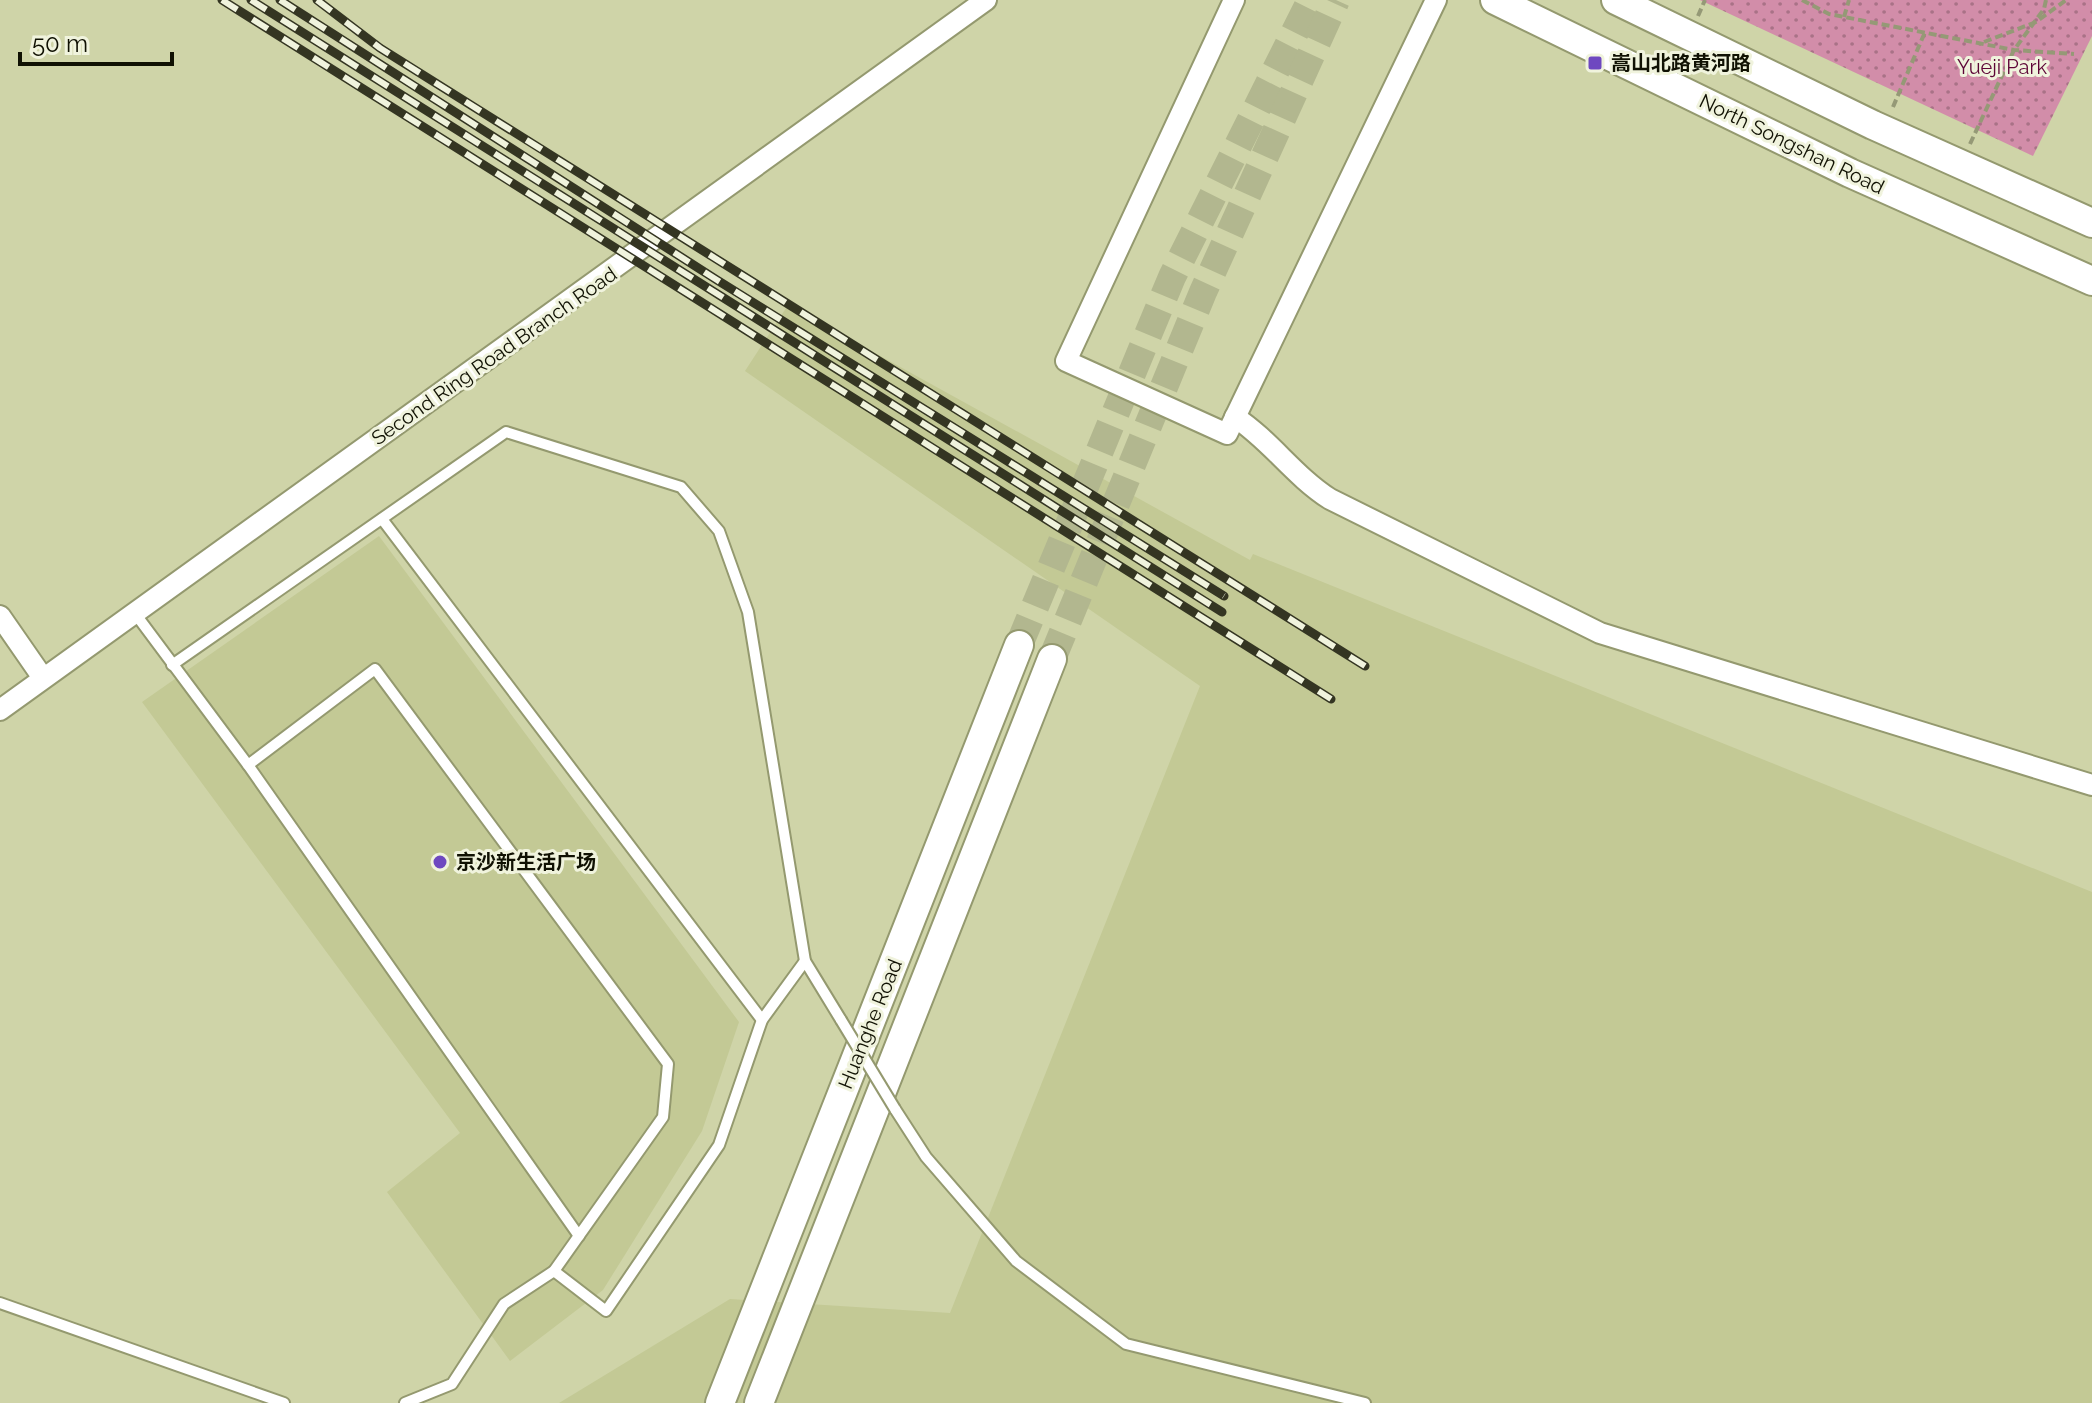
<svg xmlns="http://www.w3.org/2000/svg" width="2092" height="1403" font-family="Raleway,'Noto Sans SC',sans-serif">
<style>
.built{fill:#c3c995}
.grass{fill:url(#grass-dots)}
.lines{fill:none;stroke-linecap:round;stroke-linejoin:round}
.secondary-tunnel{stroke:#b2b78f;stroke-width:28;stroke-dasharray:28 14;stroke-linecap:butt}
.lane-casing{stroke:#94996f;stroke-width:14}
.street-casing{stroke:#94996f;stroke-width:24}
.secondary-casing{stroke:#94996f;stroke-width:32}
.path{stroke:#959976;stroke-width:4;stroke-dasharray:8 4;stroke-linecap:butt}
.lane{stroke:#fff;stroke-width:10}
.street{stroke:#fff;stroke-width:20}
.secondary{stroke:#fff;stroke-width:28}
.rail-casing{stroke:#343522;stroke-width:9}
.rail{stroke:#f0f3dd;stroke-width:6;stroke-dasharray:18;stroke-linecap:butt}
.lane-bridge-casing{stroke:#94996f;stroke-width:14;stroke-linecap:butt}
.lane-bridge{stroke:#fff;stroke-width:10}
.poi-dot{fill:#6e48c0;stroke:#f0f3dd;stroke-width:3}
.labels{text-anchor:middle;dominant-baseline:central;stroke-width:6;stroke-linejoin:round;paint-order:stroke}
.poi-label{font-size:20px;font-weight:bold;fill:#101103;stroke:#f0f3dd;text-anchor:start}
.park-label{font-size:20px;fill:#5d0537;stroke:#f0f3dd}
.street-label{font-size:20px;fill:#101103;stroke:#f0f3dd}
</style>
<defs>
<pattern id="grass-dots" width="8" height="8" patternUnits="userSpaceOnUse" patternTransform="scale(2)"><rect width="8" height="8" fill="#d28da9"/><path d="M2 2h.1M6 6h.1" fill="none" stroke="#a97287" stroke-width="1.8" stroke-linecap="round"/></pattern>
</defs>
<rect width="100%" height="100%" fill="#cfd4a8"/>
<g class="built">
<path d="M788 305 1250 560 1253 554 2092 892V1403H559L730 1299 950 1313 1200 686 745 371Z"/>
<path d="M379 536 739 1022 702 1131 603 1290 510 1361 387 1192 460 1133 142 702Z"/>
</g>
<path class="grass" d="M1700 0H2092V36L2033 156Z"/>
<g class="lines">
<g class="secondary-tunnel">
<path d="M1019 645 1172 277 1311 0"/>
<path d="M1052 659 1203 292 1336 0"/>
</g>
<g class="lane-casing">
<g id="lane">
<path d="M382 519 762 1020"/>
<path d="M134 612 248 765 375 669 668 1064 663 1117 554 1271 504 1304 452 1384 405 1403"/>
<path d="M172 665 506 432 681 487 719 531 748 612 805 961 841 1020"/>
<path d="M248 765 579 1236"/>
<path d="M895 1109 926 1157 1016 1261 1126 1344 1365 1403"/>
<path d="M554 1271 606 1311 719 1145 762 1020 805 961"/>
<path d="M0 1303 284 1403"/>
</g>
</g>
<g class="street-casing">
<g id="street">
<path d="M1234 0 1066 361 1227 434 1436 0"/>
<path d="M1235 417C1271 441 1294 476 1330 499L1600 633 2092 785"/>
<path d="M0 616 43 678"/>
<path d="M0 710 986 0"/>
</g>
</g>
<g class="secondary-casing">
<g id="secondary">
<path d="M1495 0 1850 173 2092 281"/>
<path d="M1616 0 1873 125 2092 223"/>
<path d="M720 1403 1019 645"/>
<path d="M759 1403 1052 659"/>
</g>
</g>
<g class="path">
<path d="M1802 0 1829 14 2014 50 2074 54"/>
<path d="M1698 16 1705 0"/>
<path d="M1844 17 1849 0"/>
<path d="M1984 42 2036 22 2066 0"/>
<path d="M1893 107 1925 32"/>
<path d="M1970 144 2014 50 2044 9 2046 0"/>
</g>
<use href="#lane" class="lane"/>
<use href="#street" class="street"/>
<use href="#secondary" class="secondary"/>
<g class="rail-casing">
<g id="rail">
<path d="M222 0 1331 699"/>
<path d="M251 0 1222 612"/>
<path d="M280 0 717 280 1224 596"/>
<path d="M317 0 380 48 1365 666"/>
</g>
</g>
<use href="#rail" class="rail"/>
<g class="lane-bridge-casing">
<path id="lane-bridge" d="M841 1020 895 1109"/>
</g>
<use href="#lane-bridge" class="lane-bridge"/>
</g>
<g class="poi-dot">
<rect x="1587" y="55" width="16" height="16" rx="4"/>
<circle cx="440" cy="862" r="8"/>
</g>
<g class="labels">
<g class="poi-label">
<text x="1611" y="63">嵩山北路黄河路</text>
<text x="456" y="862">京沙新生活广场</text>
</g>
<g class="park-label">
<text x="2002" y="67">Yueji Park</text>
</g>
<g class="street-label">
<text transform="translate(1792 144) rotate(26)">North Songshan Road</text>
<text transform="translate(494 356) rotate(-35)">Second Ring Road Branch Road</text>
<text transform="translate(870 1024) rotate(-68)">Huanghe Road</text>
</g>
</g>
<path d="M20 52v12h152v-12" fill="none" stroke="#101103" stroke-width="4"/>
<text x="32" y="52" font-size="24" fill="#101103" stroke="#f0f3dd" stroke-width="6" paint-order="stroke">50 m</text>
</svg>
